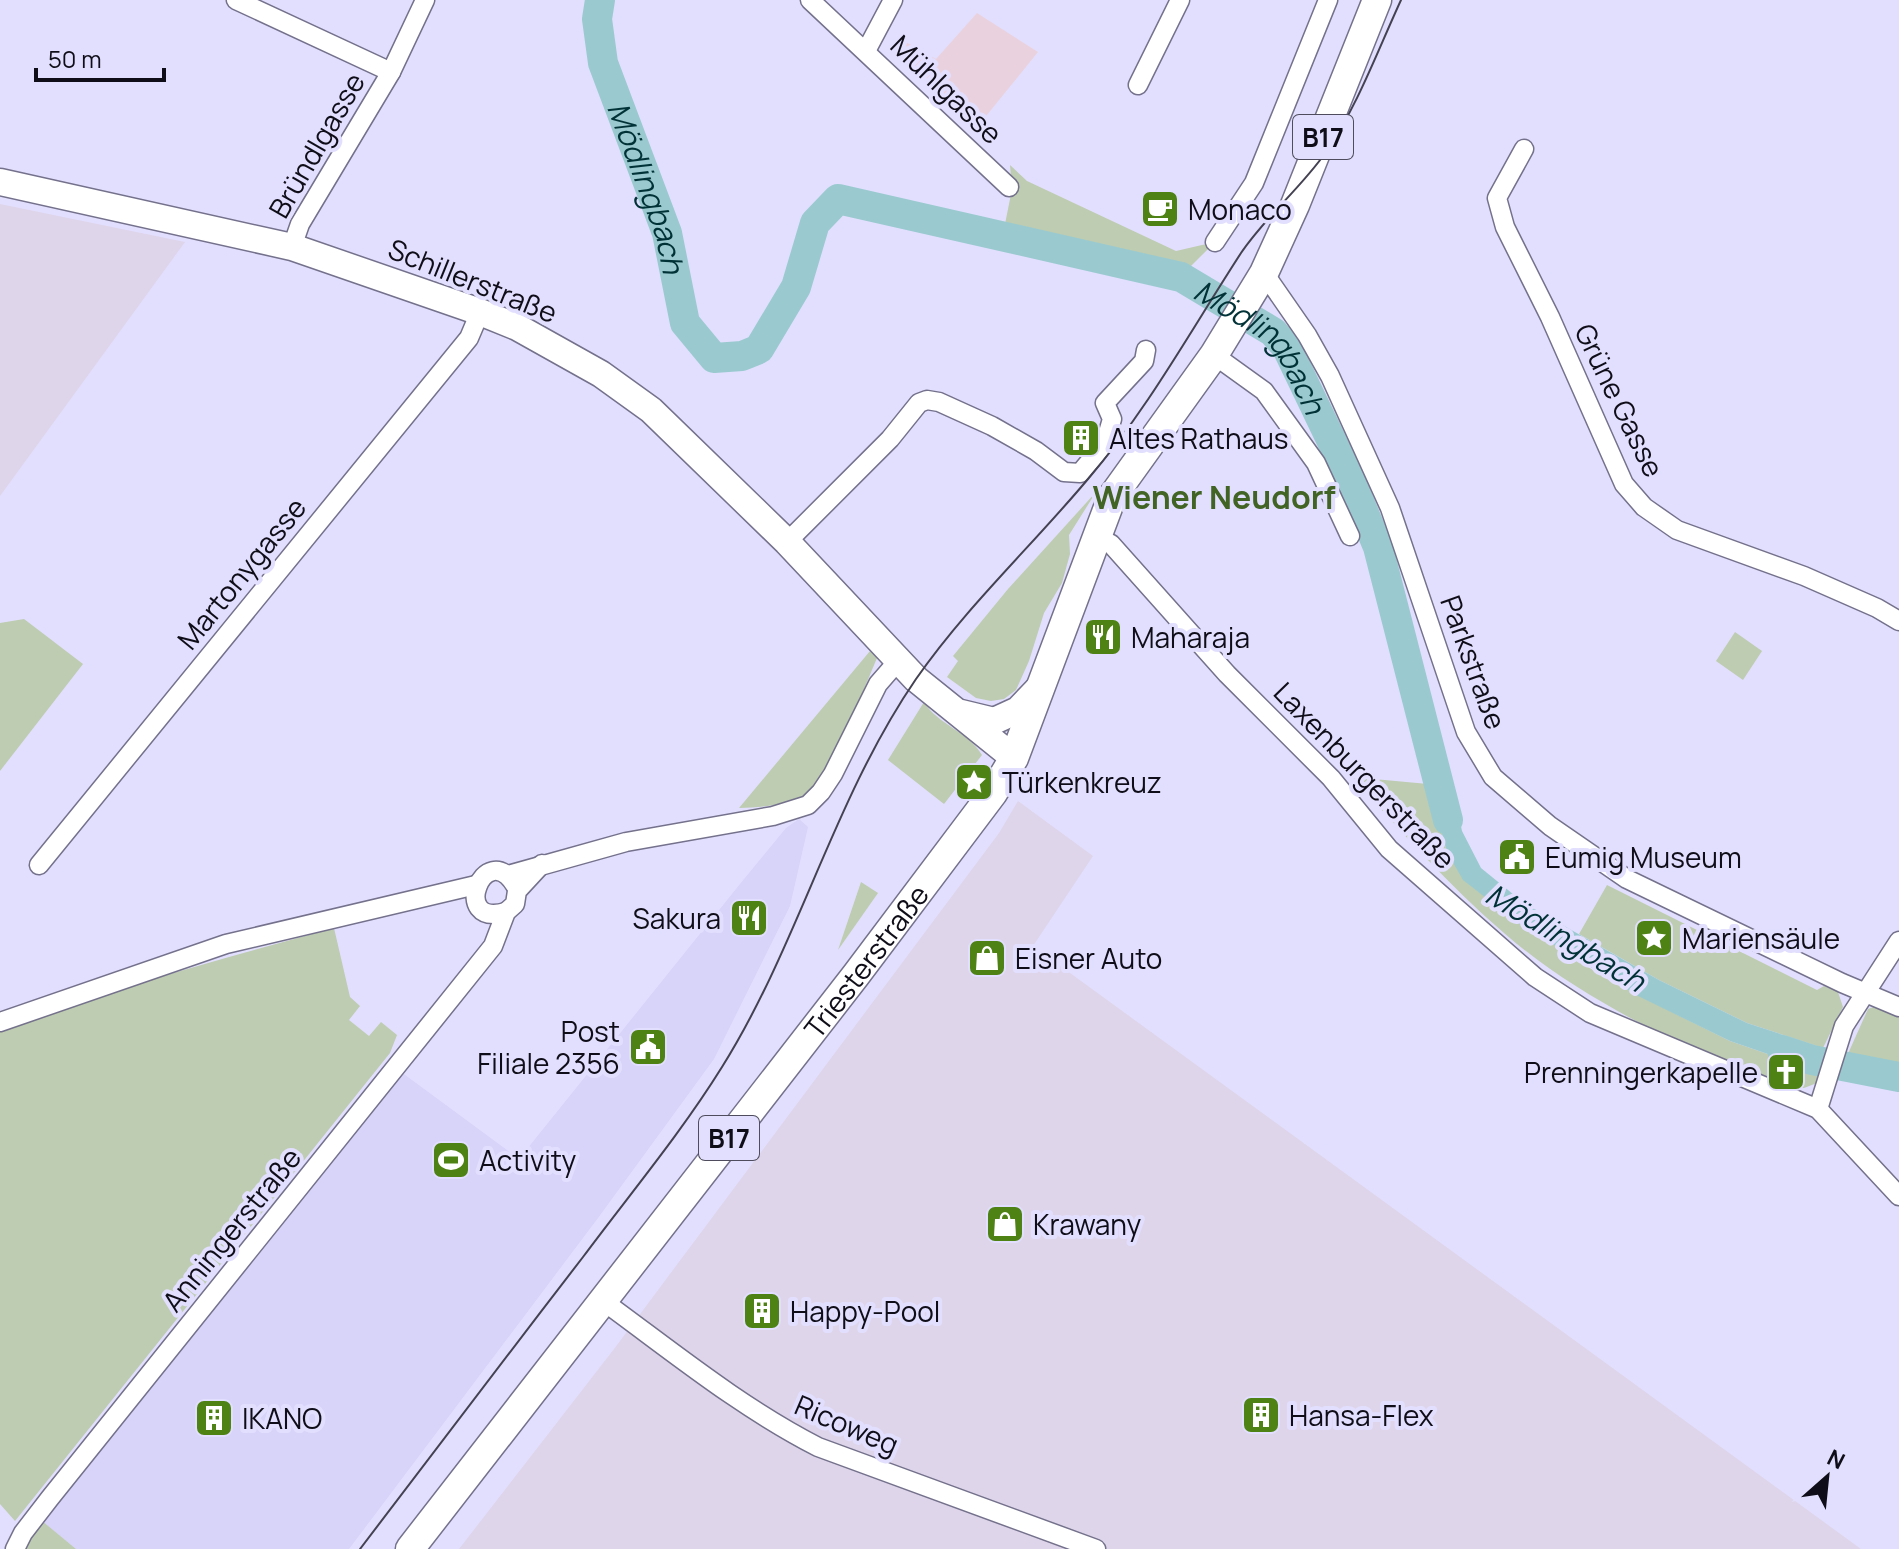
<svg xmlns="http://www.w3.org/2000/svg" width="1899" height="1549" font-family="Manrope,sans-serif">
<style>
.built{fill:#d7d3f9}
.industrial{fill:#ded5ea}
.education{fill:#e9d2de}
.green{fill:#beccb1}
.water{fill:#9acad0}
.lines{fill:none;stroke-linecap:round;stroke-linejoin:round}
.river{stroke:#9acad0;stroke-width:30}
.street-casing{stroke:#74718c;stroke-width:21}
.secondary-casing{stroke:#74718c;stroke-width:29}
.primary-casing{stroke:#74718c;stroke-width:31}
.street{stroke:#fff;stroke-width:18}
.secondary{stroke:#fff;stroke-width:26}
.primary{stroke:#fff;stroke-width:28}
.tram{stroke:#444252;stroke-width:2}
.labels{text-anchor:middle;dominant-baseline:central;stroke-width:8;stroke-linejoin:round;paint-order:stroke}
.shield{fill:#e2dffe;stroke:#4e4c5d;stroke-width:2}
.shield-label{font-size:26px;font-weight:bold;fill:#0f0d18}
.street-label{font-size:28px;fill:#0f0d18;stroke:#e2dffe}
.poi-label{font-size:28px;fill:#0f0d18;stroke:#e2dffe;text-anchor:start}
.water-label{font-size:30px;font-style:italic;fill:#013237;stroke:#e2dffe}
.quarter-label{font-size:32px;font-weight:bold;fill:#416323;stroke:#e2dffe}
</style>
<rect width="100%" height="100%" fill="#e2dffe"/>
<path class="built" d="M799 819 808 827 790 906 714 1059 598 1218 349 1549H76L41 1520 397 1069 519 1159 740 884 786 828Z"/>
<g class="industrial">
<path d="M0 204 185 242 0 496Z"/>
<path d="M1018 801 1093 856 1033 946 1861 1549H459L614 1349 999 833Z"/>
</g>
<path class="education" d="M977 13 1038 52 978 126 896 50 897 37 936 59Z"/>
<g class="green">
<path d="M1010 165 1027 181 1176 251 1215 242 1183 274 1003 234 1012 189Z"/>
<path d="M1096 492 1069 535 1070 554 1062 583 1044 613 1029 661 1016 690 1004 699 991 701 976 698 947 677 958 661 953 656 1008 589Z"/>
<path d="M24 619 83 664 0 771V623Z"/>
<path d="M1735 632 1762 651 1743 680 1716 661Z"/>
<path d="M870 651 877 658C865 686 828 782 805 795 784 806 762 807 739 808Z"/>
<path d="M924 702C938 725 968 731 982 755L944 804 888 760Z"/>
<path d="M1352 777 1428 784 1447 852 1568 954 1610 981 1730 1041 1817 1071V1083L1804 1088H1791C1752 1072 1710 1059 1673 1040 1614 1011 1553 976 1504 933 1448 885 1401 831 1352 777Z"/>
<path d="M861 882 878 893 838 950Z"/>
<path d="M1607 885 1817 990 1824 986 1838 992 1843 1007 1823 1048 1747 1023 1659 980 1579 934Z"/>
<path d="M334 928 350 997 360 1006 349 1020 369 1036 381 1022 397 1035 390 1053 15 1521 0 1504V1031C109 989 222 959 334 928Z"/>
<path d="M1881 1004 1899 1012V1064L1847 1056 1868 1009Z"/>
<path d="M41 1520 76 1549H25Z"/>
</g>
<path class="water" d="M1450 775 1462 831 1481 868 1524 903 1659 980 1747 1023 1823 1048 1817 1071 1730 1041 1638 996 1518 923 1463 880 1447 852 1428 784Z"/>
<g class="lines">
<g class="river">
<path id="s1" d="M600 0 597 19 603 63 667 233 685 323 714 358 742 356 759 349 796 287 815 223 838 199 1181 277 1273 332 1287 348 1349 477 1378 547 1448 820"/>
<path d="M1782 1050 1812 1060 1899 1077"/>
</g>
<g class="street-casing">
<g id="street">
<path d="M236 0 391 72"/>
<path d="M810 0 1009 187"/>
<path d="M866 51 893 0"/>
<path d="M1138 85 1180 0"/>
<path d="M1524 149 1497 198 1505 227 1550 317 1624 484 1644 507 1677 530 1804 576 1877 608 1899 621"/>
<path d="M1215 242 1254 183 1328 0"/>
<path d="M292 247 300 224 391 72 425 0"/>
<path d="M1264 273 1307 335 1330 376 1390 508 1466 732 1493 777 1550 826 1627 879 1842 983 1899 1007"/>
<path d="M1214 355 1264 391 1316 463 1350 536"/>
<path d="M1095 536 1111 544 1227 674 1331 778 1389 849 1535 977 1590 1013 1818 1109 1899 1196"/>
<path d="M787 542 890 439 919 403 927 400 939 402 992 426 1036 451 1064 472 1080 473 1105 443 1112 419 1105 403 1144 361 1146 350"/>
<path d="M39 865 469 338 480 312"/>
<path d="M508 875 626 842 773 816 808 805 821 792 833 774 878 684 898 661"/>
<path d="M506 912C449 928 484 837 515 885"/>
<path d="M0 1022 226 944 476 885"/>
<path d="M1818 1109 1844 1026 1899 941"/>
<path d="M603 1301C673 1352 740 1407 818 1447L1096 1549"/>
<path d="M15 1549 23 1533 50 1498 493 946 506 912 515 904 517 891 542 864"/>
</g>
</g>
<g class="secondary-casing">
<g id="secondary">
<path d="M0 182 292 247 480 312 517 327 601 374 651 410 787 542 916 679 1014 758"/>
<path d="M961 713 994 721 1018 710 1040 687"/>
</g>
</g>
<g class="primary-casing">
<g id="primary">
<path id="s2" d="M410 1549 856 975 993 793 1014 758 1112 497 1214 355 1264 273 1295 205 1377 0"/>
</g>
</g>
<use href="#street" class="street"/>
<use href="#secondary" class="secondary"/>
<use href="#primary" class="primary"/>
<path class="tram" d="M360 1549C434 1452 508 1354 583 1257 630 1194 681 1133 722 1067 799 944 833 800 916 679 967 606 1031 547 1088 479 1148 409 1191 330 1241 253 1266 216 1301 188 1326 152 1358 105 1377 52 1401 0"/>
</g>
<defs>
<g id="cafe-square" transform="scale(2)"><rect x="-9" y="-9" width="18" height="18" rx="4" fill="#4f8215" stroke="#e2dffe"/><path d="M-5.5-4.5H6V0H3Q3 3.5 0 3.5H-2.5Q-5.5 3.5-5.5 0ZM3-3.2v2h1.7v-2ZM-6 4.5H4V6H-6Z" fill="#fff"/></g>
<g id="building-square" transform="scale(2)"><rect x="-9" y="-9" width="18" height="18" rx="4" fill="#4f8215" stroke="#e2dffe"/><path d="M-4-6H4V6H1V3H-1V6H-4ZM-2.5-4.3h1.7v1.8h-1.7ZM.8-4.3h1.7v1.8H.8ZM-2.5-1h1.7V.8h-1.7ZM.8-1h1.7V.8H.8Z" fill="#fff"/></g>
<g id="restaurant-square" transform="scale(2)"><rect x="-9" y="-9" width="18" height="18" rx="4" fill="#4f8215" stroke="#e2dffe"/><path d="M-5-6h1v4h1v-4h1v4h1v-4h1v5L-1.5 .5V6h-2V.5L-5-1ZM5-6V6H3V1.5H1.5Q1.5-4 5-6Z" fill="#fff"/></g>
<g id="sight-square" transform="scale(2)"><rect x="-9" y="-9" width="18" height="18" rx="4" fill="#4f8215" stroke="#e2dffe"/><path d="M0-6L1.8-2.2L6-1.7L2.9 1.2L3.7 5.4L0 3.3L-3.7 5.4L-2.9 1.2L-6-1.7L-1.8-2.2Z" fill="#fff"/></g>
<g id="civic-square" transform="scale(2)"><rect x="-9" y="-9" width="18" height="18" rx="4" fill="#4f8215" stroke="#e2dffe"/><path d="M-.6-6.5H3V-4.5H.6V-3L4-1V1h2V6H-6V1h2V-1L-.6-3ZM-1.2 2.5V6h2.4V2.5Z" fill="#fff"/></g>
<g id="shop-square" transform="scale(2)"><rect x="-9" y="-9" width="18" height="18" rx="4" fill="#4f8215" stroke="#e2dffe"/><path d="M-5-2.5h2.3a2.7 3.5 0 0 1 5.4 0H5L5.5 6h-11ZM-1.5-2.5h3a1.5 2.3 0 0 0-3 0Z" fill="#fff"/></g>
<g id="church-square" transform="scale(2)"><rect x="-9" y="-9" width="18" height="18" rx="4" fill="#4f8215" stroke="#e2dffe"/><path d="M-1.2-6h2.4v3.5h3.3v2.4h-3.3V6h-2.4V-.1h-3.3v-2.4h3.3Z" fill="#fff"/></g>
<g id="stadium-square" transform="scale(2)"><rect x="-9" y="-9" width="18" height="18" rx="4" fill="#4f8215" stroke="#e2dffe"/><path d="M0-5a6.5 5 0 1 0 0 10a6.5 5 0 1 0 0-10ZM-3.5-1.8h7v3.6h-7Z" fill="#fff"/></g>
</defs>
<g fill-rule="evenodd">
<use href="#cafe-square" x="1160" y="209"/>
<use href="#building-square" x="1081" y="438"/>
<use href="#restaurant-square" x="1103" y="637"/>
<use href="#sight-square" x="974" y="782"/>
<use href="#civic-square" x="1517" y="857"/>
<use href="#restaurant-square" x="749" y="918"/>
<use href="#sight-square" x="1654" y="938"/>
<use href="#shop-square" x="987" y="958"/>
<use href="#civic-square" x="648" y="1047"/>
<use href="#church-square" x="1786" y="1072"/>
<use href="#stadium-square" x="451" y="1160"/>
<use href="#shop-square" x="1005" y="1224"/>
<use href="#building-square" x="762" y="1311"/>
<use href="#building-square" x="1261" y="1415"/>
<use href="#building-square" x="214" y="1418"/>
</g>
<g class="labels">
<g class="shield">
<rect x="1293" y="115" width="60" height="44" rx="6"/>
<rect x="699" y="1116" width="60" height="44" rx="6"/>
</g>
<g class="shield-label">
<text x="1323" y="137">B17</text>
<text x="729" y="1138">B17</text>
</g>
<g class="street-label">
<text transform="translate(947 89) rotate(44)">Mühlgasse</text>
<text transform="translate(316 145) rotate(-60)">Bründlgasse</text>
<text transform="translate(473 280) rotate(22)">Schillerstraße</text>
<text transform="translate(1620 400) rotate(64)">Grüne Gasse</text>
<text transform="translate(241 573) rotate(-51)">Martonygasse</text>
<text transform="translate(1474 662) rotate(70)">Parkstraße</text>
<text transform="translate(1365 775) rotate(46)">Laxenburgerstraße</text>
<text stroke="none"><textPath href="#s2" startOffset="744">Triesterstraße</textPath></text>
<text transform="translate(231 1229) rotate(-51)">Anningerstraße</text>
<text transform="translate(847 1424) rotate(23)">Ricoweg</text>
</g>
<g class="poi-label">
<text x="1188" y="209">Monaco</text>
<text x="1109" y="438">Altes Rathaus</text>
<text x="1131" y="637">Maharaja</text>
<text x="1002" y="782">Türkenkreuz</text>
<text x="1545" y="857">Eumig Museum</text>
<text x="721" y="918" text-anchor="end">Sakura</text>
<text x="1682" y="938">Mariensäule</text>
<text x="1015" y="958">Eisner Auto</text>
<text x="620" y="1031" text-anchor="end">Post<tspan x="620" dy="32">Filiale 2356</tspan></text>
<text x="1758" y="1072" text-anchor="end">Prenningerkapelle</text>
<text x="479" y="1160">Activity</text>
<text x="1033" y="1224">Krawany</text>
<text x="790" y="1311">Happy-Pool</text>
<text x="1289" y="1415">Hansa-Flex</text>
<text x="242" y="1418">IKANO</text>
</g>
<g class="water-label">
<text stroke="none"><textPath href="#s1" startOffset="196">Mödlingbach</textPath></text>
<text stroke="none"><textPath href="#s1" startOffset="1062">Mödlingbach</textPath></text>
<text transform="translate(1566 937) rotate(31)">Mödlingbach</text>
</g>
<g class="quarter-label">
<text x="1214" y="497">Wiener Neudorf</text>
</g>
</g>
<g transform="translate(1827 1477) rotate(27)" stroke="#e2dffe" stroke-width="6" paint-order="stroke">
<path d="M0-6L14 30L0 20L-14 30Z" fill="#0f0d18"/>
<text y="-12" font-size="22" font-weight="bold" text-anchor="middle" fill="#0f0d18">N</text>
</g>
<path d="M36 68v12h128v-12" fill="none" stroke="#0f0d18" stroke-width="4"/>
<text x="48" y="68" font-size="24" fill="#0f0d18" stroke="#e2dffe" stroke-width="6" paint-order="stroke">50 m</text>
</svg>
